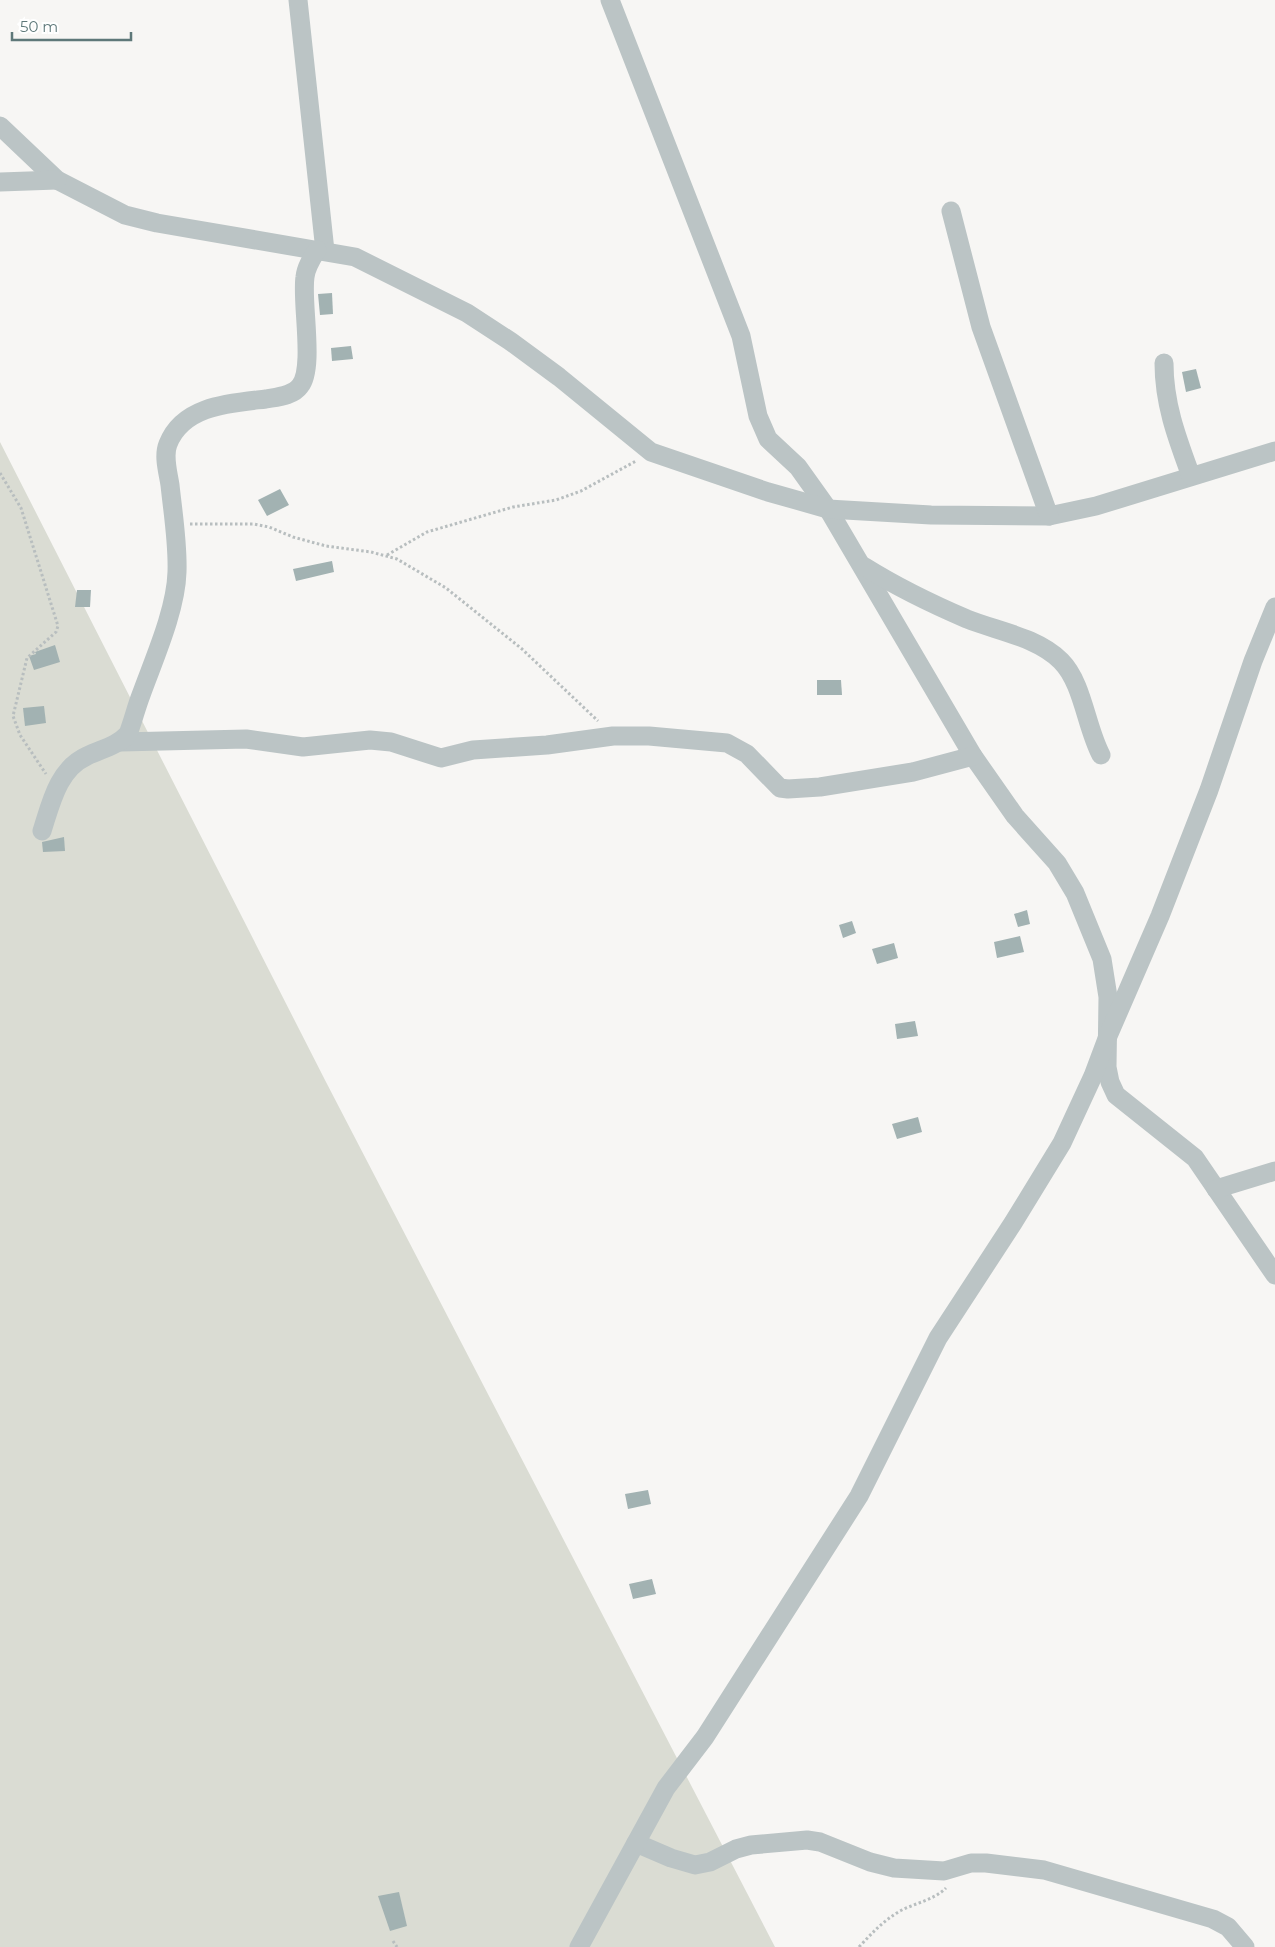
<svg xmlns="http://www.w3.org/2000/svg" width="1275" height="1947" font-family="Montserrat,sans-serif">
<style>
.grass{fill:#dadcd3}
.building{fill:#a2b2b2}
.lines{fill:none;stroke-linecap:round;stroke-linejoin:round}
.path{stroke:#b8bebf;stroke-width:3;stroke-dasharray:2.5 2.5;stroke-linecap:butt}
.minor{stroke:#bbc4c5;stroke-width:19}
</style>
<rect width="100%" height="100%" fill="#f7f6f4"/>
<path class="grass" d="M0 442 326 1082 775 1947H0Z"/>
<g class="building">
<path d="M332 293 333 314 320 315 318 294Z"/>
<path d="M351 346 353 359 332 361 331 348Z"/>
<path d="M1196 369 1201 388 1186 392 1182 372Z"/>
<path d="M280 489 289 505 267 516 258 500Z"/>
<path d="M332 561 334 572 296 581 293 569Z"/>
<path d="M77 590H91L90 607H75Z"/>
<path d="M55 645 60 662 34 670 29 656 36 654 35 652Z"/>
<path d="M817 680H841L842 695H817Z"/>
<path d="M44 706 46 723 25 726 23 708Z"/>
<path d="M64 837 65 851 43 852 42 842Z"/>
<path d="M1027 910 1030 924 1018 927 1014 914Z"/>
<path d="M852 921 856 933 843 938 839 925Z"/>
<path d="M1020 936 1024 952 997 958 994 942Z"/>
<path d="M894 943 898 958 877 964 872 949Z"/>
<path d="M915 1021 918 1036 897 1039 895 1024Z"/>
<path d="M918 1117 922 1132 897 1139 892 1124Z"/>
<path d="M648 1490 651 1504 628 1509 625 1494Z"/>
<path d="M652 1579 656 1594 633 1599 629 1584Z"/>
<path d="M399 1892 407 1926 390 1931 378 1896Z"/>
</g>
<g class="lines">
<g class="path">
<path d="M0 473 21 508 58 626 56 632 27 658 13 716 20 735 46 774"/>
<path d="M190 524H254L269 527 293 537 326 546 371 552 397 559 446 588 522 649 598 721"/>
<path d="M387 555 427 532 513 507 556 500 581 491 636 461"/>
<path d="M393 1941 397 1947"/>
<path d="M859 1947C872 1933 883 1921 900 1911 915 1903 934 1900 946 1888"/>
</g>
<g class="minor">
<path d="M298 0 325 251"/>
<path d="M610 0 741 336 758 416 768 439 798 467 828 509 973 756 1015 816 1057 863 1075 893 1102 959 1108 997 1107 1067 1110 1082 1116 1095 1195 1158 1275 1275"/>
<path d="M0 126 57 180 125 215 157 223 355 257 467 313 510 341 559 377 651 452 768 492 828 509 931 515 1049 516 1096 506 1275 451"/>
<path d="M0 182 57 180"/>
<path d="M951 211 981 327 1049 516"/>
<path d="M1164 363C1164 404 1177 438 1191 476"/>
<path d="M865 567C897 587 932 604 967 619 997 631 1037 637 1061 661 1083 683 1086 727 1101 755"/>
<path d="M121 742 246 739 303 747 370 740 391 742 441 758 473 750 547 745 613 736H649L727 743 747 754 780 788 788 789 820 787 913 772 973 756"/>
<path d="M42 831C51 803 58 769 87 756 101 749 117 746 128 734 133 721 136 708 141 695 154 659 176 610 177 572 178 543 173 514 170 485 168 472 163 456 168 444 183 405 231 403 266 399 277 397 293 396 300 386 315 368 301 301 305 277 306 267 312 258 317 250"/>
<path d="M1216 1189 1275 1171"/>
<path d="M636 1843 671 1858 695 1865 710 1862 736 1849 751 1845 807 1840 820 1842 870 1862 894 1868 944 1871 971 1863H986L1044 1870 1213 1919 1228 1927 1245 1947"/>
<path d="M579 1947 666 1788 705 1737 859 1496 938 1338 1013 1223 1062 1143 1093 1076 1108 1036 1160 916 1209 790 1253 661 1275 607"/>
</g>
</g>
<path d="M12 32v8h119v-8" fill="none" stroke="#5e7879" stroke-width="2.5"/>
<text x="20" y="32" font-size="15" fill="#5e7879" stroke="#ffffff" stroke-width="4" paint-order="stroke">50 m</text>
</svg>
